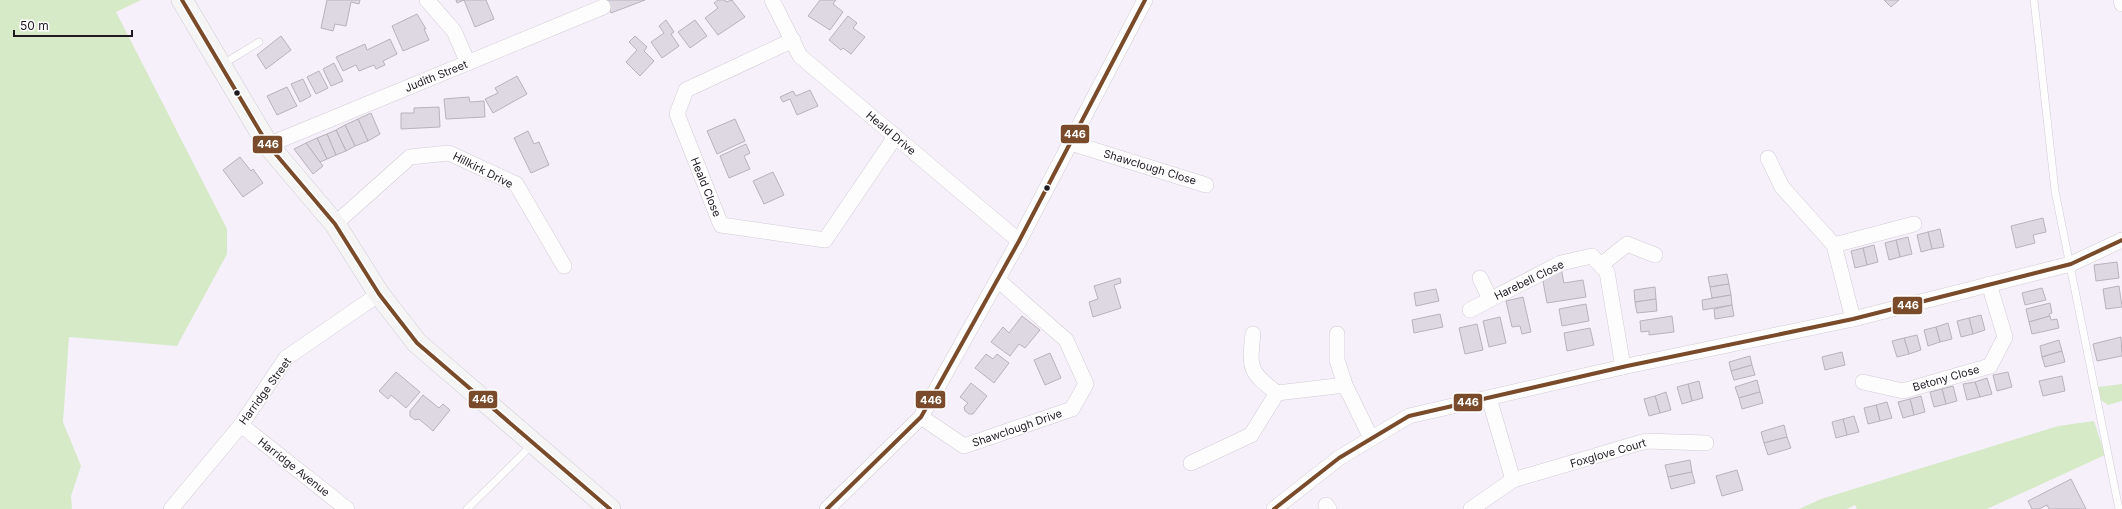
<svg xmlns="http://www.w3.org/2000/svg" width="2122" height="509" font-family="Inter,sans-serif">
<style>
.green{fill:#d6eac7}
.building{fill:#ded8e2;stroke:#b8b3bb}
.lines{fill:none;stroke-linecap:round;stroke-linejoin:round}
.service-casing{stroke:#d1ccd5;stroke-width:8}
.minor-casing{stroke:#d1ccd5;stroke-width:16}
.secondary-casing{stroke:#d1ccd5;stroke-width:22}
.service{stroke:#fefdfe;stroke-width:7}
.minor{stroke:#fefdfe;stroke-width:15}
.secondary{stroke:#f4f5f4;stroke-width:21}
.bus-1-casing{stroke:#fff;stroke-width:7}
.bus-1{stroke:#7a4b2a;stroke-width:4}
.bus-dot{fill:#1f1a22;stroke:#fff;stroke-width:1.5}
.labels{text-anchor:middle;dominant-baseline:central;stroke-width:3;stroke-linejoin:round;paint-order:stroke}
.street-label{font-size:11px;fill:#1f1a22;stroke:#fff}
.line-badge{stroke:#fff;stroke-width:1.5}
.badge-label{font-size:11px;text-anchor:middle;font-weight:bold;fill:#fff}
</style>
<rect width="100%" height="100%" fill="#f6f0fa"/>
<g class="green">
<path d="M0 0H141L116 12 227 229V254L177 346 69 337 63 422 81 466 71 496 72 509H0Z"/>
<path d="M2122 384V401L2108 405 2101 400 2098 387Z"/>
<path d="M2094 421 2105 455 1987 509H1857L1855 505 1847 509H1799L1821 499 2058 426Z"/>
</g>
<g class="building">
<path d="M327 0H360L359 4 351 2 346 26 335 24 333 31 321 28Z"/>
<path d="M456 0H486L494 19 475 27 464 0 457 3Z"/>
<path d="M608 0H645L611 13 606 1Z"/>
<path d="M718 0H725L726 2 732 0 745 17 718 35 705 18 718 8 714 3Z"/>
<path d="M820 0H836L833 4 843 12 830 30 808 16Z"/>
<path d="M1884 0H1899L1891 7Z"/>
<path d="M417 14 426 29H424L429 40 403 51 392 26Z"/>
<path d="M848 16 857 23 853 28 865 37 851 54 843 48 841 50 829 40Z"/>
<path d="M666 20 674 32 671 34 679 46 662 58 651 42 664 33 659 26Z"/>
<path d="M695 20 707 36 690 48 678 32Z"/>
<path d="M281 36 291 50 266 69 257 55Z"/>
<path d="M635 36 647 47 644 51 654 61 640 76 626 62 637 50 629 42Z"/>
<path d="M390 39 397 54 383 61 385 65 376 69 374 65 359 71 356 65 343 71 336 57 365 44 367 50Z"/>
<path d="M334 63 343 81 331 86 323 69Z"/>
<path d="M319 71 328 88 316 94 307 77Z"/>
<path d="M517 76 527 94 493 113 485 99 498 93 495 88Z"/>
<path d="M303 79 311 96 300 102 291 84Z"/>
<path d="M287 87 297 106 277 115 267 96Z"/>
<path d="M810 90 818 106 797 115 790 99 783 102 780 97 793 91 796 96Z"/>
<path d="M469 97 470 102 484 101 485 117 446 119 444 99Z"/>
<path d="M439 107 440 127 401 129V113H414V108Z"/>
<path d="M371 113 380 134 368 141 358 119Z"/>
<path d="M358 119 368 141 355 146 345 125Z"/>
<path d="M735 119 745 141 717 154 707 131Z"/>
<path d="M345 125 355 146 346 151 336 130Z"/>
<path d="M336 130 346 151 336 155 327 134Z"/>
<path d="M528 131 534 144 539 142 549 165 531 173 514 138Z"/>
<path d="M327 134 336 155 327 159 317 138Z"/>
<path d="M317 138 327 159 320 162 306 143Z"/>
<path d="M306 143 323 166 313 174 294 149Z"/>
<path d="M746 144 750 153 744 156 750 169 729 178 720 156Z"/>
<path d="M240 157 251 171 253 169 263 183 243 197 223 170Z"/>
<path d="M773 172 784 195 764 204 753 181Z"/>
<path d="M2043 218 2046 232 2033 235 2035 243 2016 248 2011 226Z"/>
<path d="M1940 229 1944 247 1932 249 1928 232Z"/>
<path d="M1928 232 1932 249 1921 252 1917 235Z"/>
<path d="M1908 237 1912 254 1900 257 1896 240Z"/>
<path d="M1896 240 1900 257 1889 260 1885 243Z"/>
<path d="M1874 245 1878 262 1867 265 1863 248Z"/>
<path d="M1863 248 1867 265 1855 268 1851 251Z"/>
<path d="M2117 262 2119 278 2096 281 2094 265Z"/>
<path d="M1561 268 1564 283 1583 280 1586 297 1547 303 1542 276Z"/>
<path d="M1727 274 1729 284 1710 287 1708 277Z"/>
<path d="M1120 278 1121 283 1114 285 1121 308 1093 317 1089 302 1098 299 1094 286Z"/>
<path d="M1729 284 1731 295 1712 298 1710 287Z"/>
<path d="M2119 286 2122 307 2106 309 2103 289Z"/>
<path d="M1655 287 1656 299 1635 302 1634 290Z"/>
<path d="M2042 288 2046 300 2025 305 2022 293Z"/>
<path d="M1436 289 1439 301 1416 306 1414 293Z"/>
<path d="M1731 295 1732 305 1703 310 1702 300Z"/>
<path d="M1523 297 1531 332 1522 334 1520 326 1512 327 1506 301Z"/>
<path d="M1656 299 1657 311 1637 313 1635 302Z"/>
<path d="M2050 303 2052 313 2049 314 2050 316 2029 322 2026 309Z"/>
<path d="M1586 304 1589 321 1562 326 1559 309Z"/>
<path d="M1732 305 1734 316 1715 319 1714 309Z"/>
<path d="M1440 314 1443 327 1414 333 1412 320Z"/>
<path d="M1981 315 1985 330 1973 334 1969 318Z"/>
<path d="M1022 316 1040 330 1025 348 1019 344 1010 356 991 342 1003 327 1009 333Z"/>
<path d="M1672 316 1674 332 1649 335V331L1641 332 1640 321Z"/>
<path d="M2050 316 2051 320 2057 319 2059 328 2032 334 2029 322Z"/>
<path d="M1500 317 1506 343 1489 347 1483 321Z"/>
<path d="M1969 318 1973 334 1961 337 1957 321Z"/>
<path d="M1948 323 1952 339 1940 342 1936 327Z"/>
<path d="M1477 324 1483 350 1465 354 1459 328Z"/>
<path d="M1936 327 1940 342 1928 346 1924 330Z"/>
<path d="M1590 328 1594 345 1567 351 1564 333Z"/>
<path d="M1917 335 1921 350 1909 354 1904 338Z"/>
<path d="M2121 337 2122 356 2097 361 2093 344Z"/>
<path d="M1904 338 1909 354 1897 357 1892 341Z"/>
<path d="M2059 340 2062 351 2042 357 2040 346Z"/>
<path d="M2062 351 2065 362 2045 367 2042 357Z"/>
<path d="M1842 352 1845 365 1825 370 1822 357Z"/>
<path d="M1050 353 1061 378 1045 385 1034 360Z"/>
<path d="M986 354 993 359 997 354 1009 363 994 383 975 368Z"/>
<path d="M1750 356 1752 365 1731 371 1729 362Z"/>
<path d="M1752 365 1755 375 1734 380 1731 371Z"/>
<path d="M396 372 420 392 406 408 391 395 388 399 379 391Z"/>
<path d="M2008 372 2012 387 1997 391 1993 375Z"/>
<path d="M2062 376 2065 391 2043 396 2039 381Z"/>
<path d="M1987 378 1992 394 1980 397 1975 382Z"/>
<path d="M1757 380 1760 392 1739 398 1735 387Z"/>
<path d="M1699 381 1703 398 1692 401 1688 384Z"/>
<path d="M1975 382 1980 397 1967 400 1963 384Z"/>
<path d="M971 383 987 396 973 414H969L965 411 964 407 968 403 960 397Z"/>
<path d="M1688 384 1692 401 1682 404 1677 387Z"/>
<path d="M1953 386 1957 401 1946 404 1942 389Z"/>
<path d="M1942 389 1946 404 1934 407 1930 392Z"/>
<path d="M1666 392 1671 410 1660 413 1655 396Z"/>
<path d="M1760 392 1763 403 1742 409 1739 398Z"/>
<path d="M423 395 439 408 443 404 450 410 433 431 419 419 415 420 410 416V411Z"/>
<path d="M1655 396 1660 413 1649 416 1644 399Z"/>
<path d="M1921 396 1925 412 1914 415 1910 399Z"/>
<path d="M1910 399 1914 415 1903 418 1898 402Z"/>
<path d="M1887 402 1892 418 1880 421 1876 405Z"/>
<path d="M1876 405 1880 421 1868 424 1864 408Z"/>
<path d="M1854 416 1859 432 1847 435 1843 419Z"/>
<path d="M1843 419 1847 435 1836 438 1832 422Z"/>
<path d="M1784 425 1787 437 1764 443 1761 432Z"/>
<path d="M1787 437 1791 448 1768 455 1764 443Z"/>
<path d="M1690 460 1692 472 1668 477 1665 465Z"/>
<path d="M1737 470 1743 490 1722 496 1716 476Z"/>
<path d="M1692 472 1695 483 1671 489 1668 477Z"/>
<path d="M2071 479 2086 509H2049L2047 505 2039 509H2032L2028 501Z"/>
</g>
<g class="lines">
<g class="service-casing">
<g id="service">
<path d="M2034 0 2055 191 2119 509"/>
<path d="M223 64 259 42"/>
<path d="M467 509 532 445"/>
</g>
</g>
<g class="minor-casing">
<g id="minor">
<path d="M427 0 454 31 468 63"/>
<path d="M772 0 800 56 1019 241"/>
<path d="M2121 0 2122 4"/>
<path d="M793 40 686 90 677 114 721 225 825 240 895 137"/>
<path d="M1071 143 1206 185"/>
<path d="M268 145 603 7"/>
<path d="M1768 158 1782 187 1834 245 1853 319"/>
<path d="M335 224 410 157 449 153 516 184 564 266"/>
<path d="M1834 245 1914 224"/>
<path d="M1601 265 1627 244 1655 255"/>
<path d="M1480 278 1490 299"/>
<path d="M1470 310 1561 263 1592 256 1607 272 1623 367"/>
<path d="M1253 334C1249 368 1249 372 1277 393"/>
<path d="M1337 334V360L1345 385"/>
<path d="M1863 382 1903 391 1990 366 2005 337 1989 284"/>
<path d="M1489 398 1513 480"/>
<path d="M921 417 964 446 1072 409 1086 384 1066 340 998 280"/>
<path d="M241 425 347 509"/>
<path d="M1191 463 1251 435 1277 393 1345 385 1371 438"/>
<path d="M1326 505 1329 509"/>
<path d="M171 509 241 425 286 358 379 294"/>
<path d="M827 509 921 417 1019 241 1145 0"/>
<path d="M1274 509 1339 458 1409 416 1627 366 1853 319 2071 264 2122 240"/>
<path d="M1471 509 1513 480 1646 441 1706 443"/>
</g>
</g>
<g class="secondary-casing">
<path id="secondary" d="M182 0 268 145 335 224 379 294 417 343 610 509"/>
</g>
<use href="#service" class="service"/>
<use href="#minor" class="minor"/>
<use href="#secondary" class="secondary"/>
<g class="bus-1-casing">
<g id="bus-1">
<path d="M182 0 268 145 335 224 379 294 417 343 610 509"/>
<path d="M827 509 921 417 1019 241 1145 0"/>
<path d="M1274 509 1339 458 1409 416 1627 366 1853 319 2071 264 2122 240"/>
</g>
</g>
<use href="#bus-1" class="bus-1"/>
</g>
<g class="bus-dot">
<circle cx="237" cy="93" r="3.5"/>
<circle cx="1047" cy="188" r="3.5"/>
</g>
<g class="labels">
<g class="street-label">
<text transform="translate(436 76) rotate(-22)">Judith Street</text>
<text transform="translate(891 133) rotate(40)">Heald Drive</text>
<text transform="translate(1150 167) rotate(17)">Shawclough Close</text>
<text transform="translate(483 170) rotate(27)">Hillkirk Drive</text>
<text transform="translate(706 187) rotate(68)">Heald Close</text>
<text transform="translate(1529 280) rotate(-26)">Harebell Close</text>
<text transform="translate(1946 378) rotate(-16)">Betony Close</text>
<text transform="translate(265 391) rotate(-54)">Harridge Street</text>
<text transform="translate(1017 428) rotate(-19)">Shawclough Drive</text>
<text transform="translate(1608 453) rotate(-16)">Foxglove Court</text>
<text transform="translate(294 467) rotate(38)">Harridge Avenue</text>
</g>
</g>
<g class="line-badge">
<rect x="1060" y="124" width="30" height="20" rx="4" fill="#7a4b2a"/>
<rect x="252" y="135" width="31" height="19" rx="4" fill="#7a4b2a"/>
<rect x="1892" y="296" width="31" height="19" rx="4" fill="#7a4b2a"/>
<rect x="468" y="390" width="30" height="19" rx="4" fill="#7a4b2a"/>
<rect x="915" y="390" width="31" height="19" rx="4" fill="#7a4b2a"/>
<rect x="1453" y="393" width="30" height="19" rx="4" fill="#7a4b2a"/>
</g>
<g class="badge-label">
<text x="1075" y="138">446</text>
<text x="268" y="148">446</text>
<text x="1908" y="309">446</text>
<text x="483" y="403">446</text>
<text x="931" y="404">446</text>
<text x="1468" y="406">446</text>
</g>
<path d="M14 30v6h118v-6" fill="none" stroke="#1f1a22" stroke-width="2"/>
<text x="20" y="30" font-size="12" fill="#1f1a22" stroke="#ffffff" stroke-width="3" paint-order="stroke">50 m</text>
</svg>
